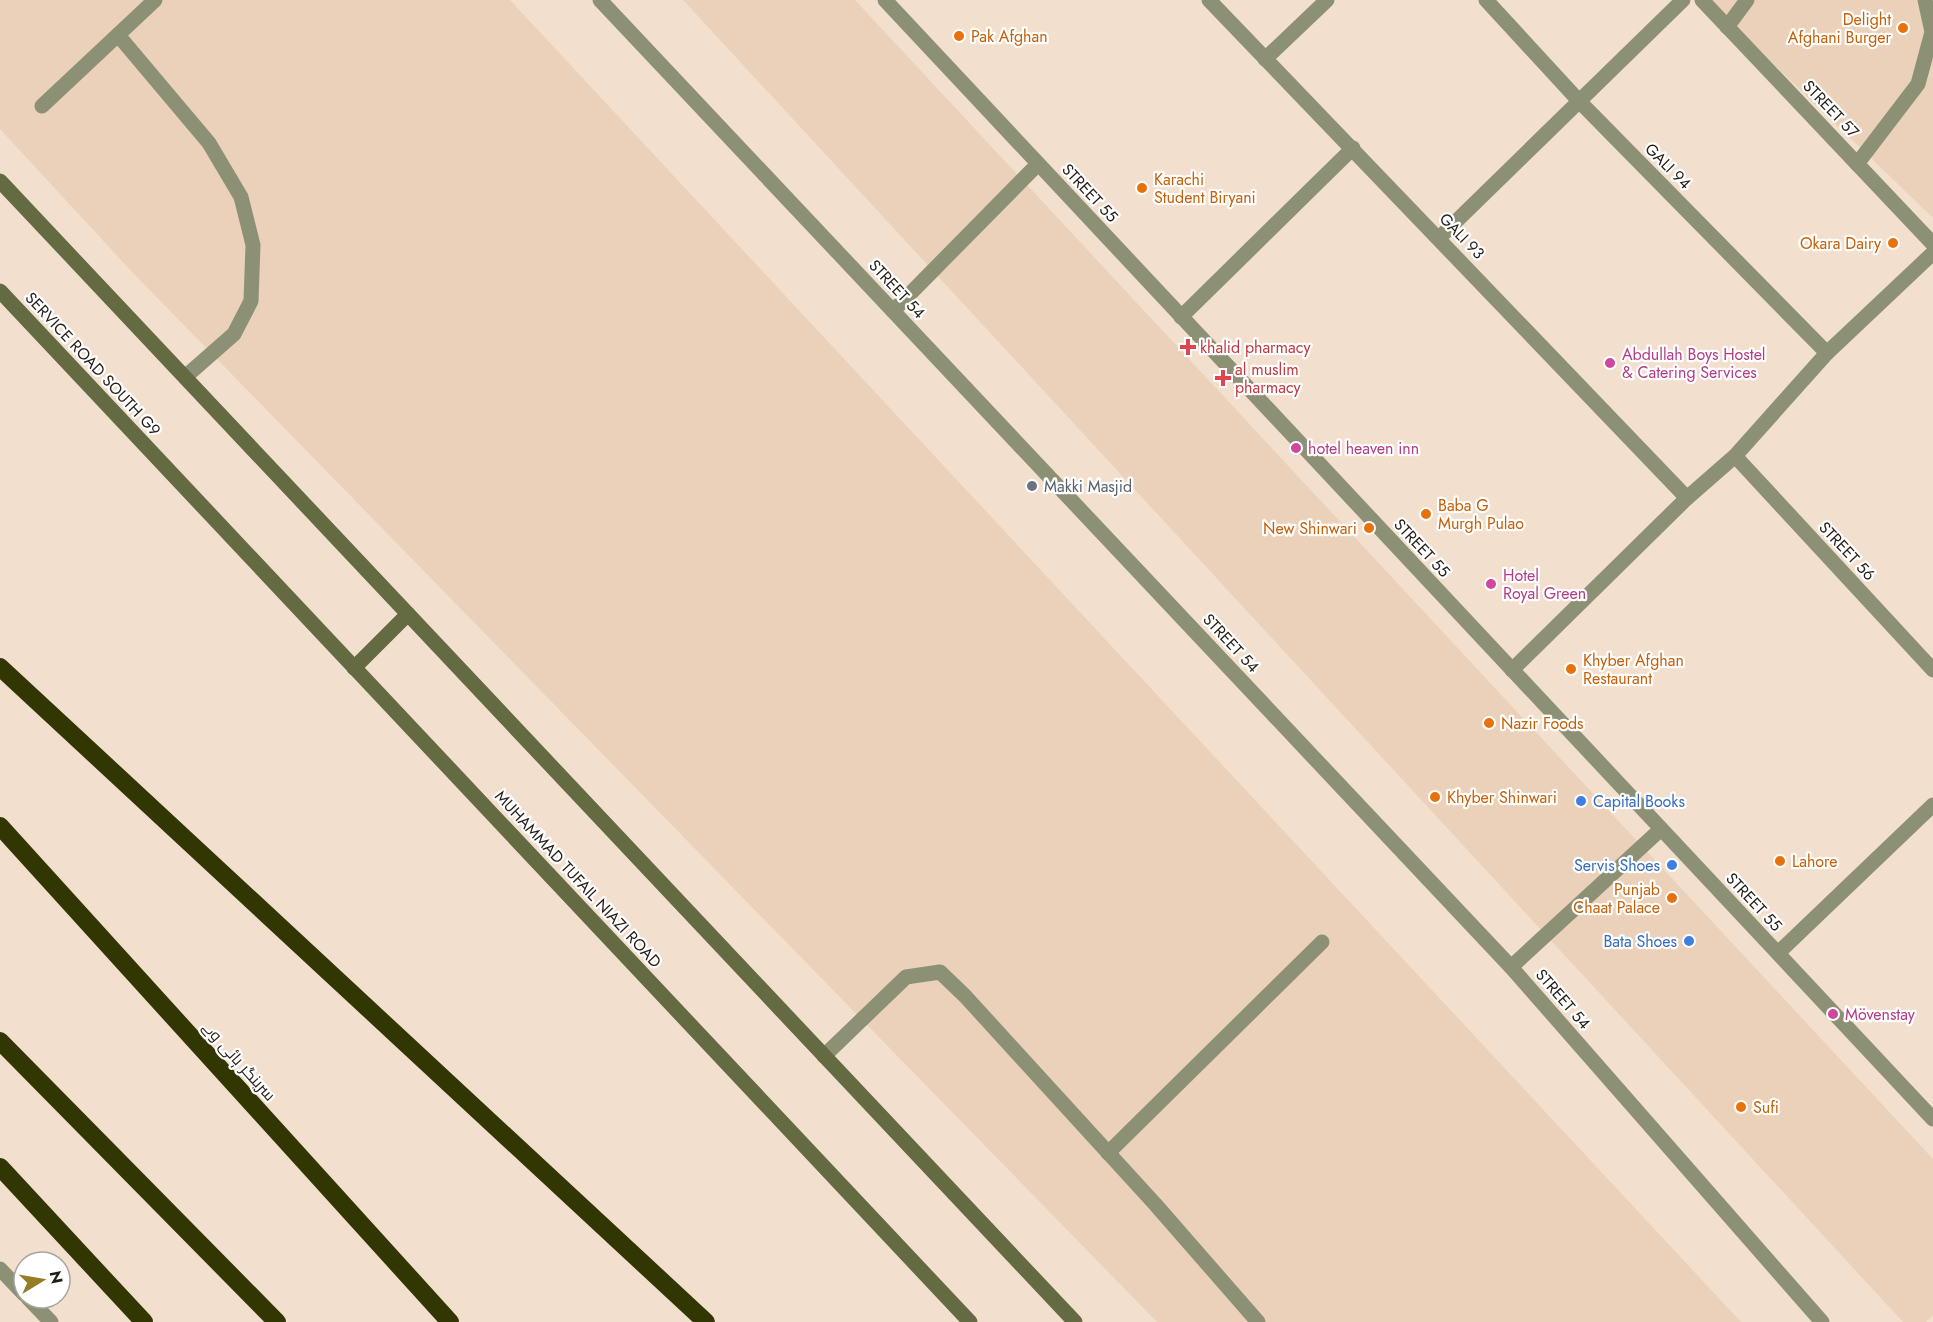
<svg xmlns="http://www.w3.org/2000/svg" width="1933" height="1322" font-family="Jost,Cairo,sans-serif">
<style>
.built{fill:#ebd1ba}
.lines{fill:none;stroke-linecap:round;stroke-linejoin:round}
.lane{stroke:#8c9176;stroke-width:15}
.street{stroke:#8c9176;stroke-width:15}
.secondary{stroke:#646a42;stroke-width:15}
.highway{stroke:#313603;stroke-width:18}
.food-dot{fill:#e8710a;stroke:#fff;stroke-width:2}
.health-dot{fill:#e0444e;stroke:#fff;stroke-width:2}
.hotel-dot{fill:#d1479c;stroke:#fff;stroke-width:2}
.worship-dot{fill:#6b7280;stroke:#fff;stroke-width:2}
.shop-dot{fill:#3f7fe0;stroke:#fff;stroke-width:2}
.labels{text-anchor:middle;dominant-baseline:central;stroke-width:4.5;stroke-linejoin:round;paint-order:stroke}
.food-label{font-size:16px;fill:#c56008;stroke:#fff;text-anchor:start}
.street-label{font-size:16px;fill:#251e18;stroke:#fff}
.health-label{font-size:16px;fill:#be3a42;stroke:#fff;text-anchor:start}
.hotel-label{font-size:16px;fill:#b23c85;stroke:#fff;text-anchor:start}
.worship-label{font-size:16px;fill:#5b616d;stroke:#fff;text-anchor:start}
.shop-label{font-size:16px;fill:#366cbe;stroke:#fff;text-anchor:end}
</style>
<rect width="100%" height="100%" fill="#f3dfcd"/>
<g class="built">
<path d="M0 0H510L1741 1322H1157L133 273 0 129Z"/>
<path d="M683 0H855L1933 1159V1315L1926 1322H1903Z"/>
<path d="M1707 0H1933V218Z"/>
</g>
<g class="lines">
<g class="lane">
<path d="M1727 27 1747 0"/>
<path d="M118 35 209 143 241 197 253 245 251 301 234 334 185 377"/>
<path d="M42 106 155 0"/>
<path d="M1857 164 1918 84 1932 32 1925 0"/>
<path d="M893 311 1038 164"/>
<path d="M1511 967 1661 829"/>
<path d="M824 1056 906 977 940 972 965 996 1155 1204 1258 1322"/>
<path d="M1108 1153 1322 942"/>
<path d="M0 1269 24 1294"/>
<path d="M28 1298 51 1322"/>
</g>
<g class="street">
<path d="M600 0 1511 967 1822 1322"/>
<path d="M885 0 1933 1119"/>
<path d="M1209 0 1687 498"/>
<path d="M1486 0 1579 101 1827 353"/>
<path d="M1702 0 1933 244"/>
<path d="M1265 59 1327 0"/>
<path d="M1439 238 1683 0"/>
<path d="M1181 317 1353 148"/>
<path d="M1735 456 1933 670"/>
<path d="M1512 670 1687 498 1735 456 1827 353 1933 253"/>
<path d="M1778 953 1933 805"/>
</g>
<g class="secondary">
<path d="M0 181 1075 1322"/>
<path d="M0 291 970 1322"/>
<path d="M354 668 408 614"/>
</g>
<g class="highway">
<path d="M0 667 706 1322"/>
<path d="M0 826 450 1322"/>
<path d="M0 1041 277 1322"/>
<path d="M0 1167 144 1322"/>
</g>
</g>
<g class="food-dot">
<circle cx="1903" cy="28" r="6"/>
<circle cx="959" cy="36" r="6"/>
<circle cx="1142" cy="188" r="6"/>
<circle cx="1893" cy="243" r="6"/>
<circle cx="1426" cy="514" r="6"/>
<circle cx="1369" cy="528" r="6"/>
<circle cx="1571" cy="669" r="6"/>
<circle cx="1489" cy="723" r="6"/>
<circle cx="1435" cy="797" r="6"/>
<circle cx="1780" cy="861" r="6"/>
<circle cx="1672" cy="898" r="6"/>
<circle cx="1741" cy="1107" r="6"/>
</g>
<g class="health-dot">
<path d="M1185 338h6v6h6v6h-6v6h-6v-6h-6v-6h6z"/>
<path d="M1220 369h6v6h6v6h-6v6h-6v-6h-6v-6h6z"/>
</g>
<g class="hotel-dot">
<circle cx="1610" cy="363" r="6"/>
<circle cx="1296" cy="448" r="6"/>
<circle cx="1491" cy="584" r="6"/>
<circle cx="1833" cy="1014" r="6"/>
</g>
<circle class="worship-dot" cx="1032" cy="486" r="6"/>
<g class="shop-dot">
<circle cx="1581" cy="801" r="6"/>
<circle cx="1672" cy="865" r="6"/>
<circle cx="1689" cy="941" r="6"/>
</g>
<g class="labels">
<g class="food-label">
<text x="1891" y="19" text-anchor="end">Delight<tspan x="1891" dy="18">Afghani Burger</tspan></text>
<text x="971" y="36">Pak Afghan</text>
<text x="1154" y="179">Karachi<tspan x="1154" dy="18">Student Biryani</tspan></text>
<text x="1881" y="243" text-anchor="end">Okara Dairy</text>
<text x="1438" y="505">Baba G<tspan x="1438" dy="18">Murgh Pulao</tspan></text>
<text x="1357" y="528" text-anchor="end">New Shinwari</text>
<text x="1583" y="660">Khyber Afghan<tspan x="1583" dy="18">Restaurant</tspan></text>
<text x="1501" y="723">Nazir Foods</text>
<text x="1447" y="797">Khyber Shinwari</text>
<text x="1792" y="861">Lahore</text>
<text x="1660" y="889" text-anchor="end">Punjab<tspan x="1660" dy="18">Chaat Palace</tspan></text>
<text x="1753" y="1107">Sufi</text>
</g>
<g class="street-label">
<text transform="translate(1831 109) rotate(46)">STREET 57</text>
<text transform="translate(1668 166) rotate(45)">GALI 94</text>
<text transform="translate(1090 193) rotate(47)">STREET 55</text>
<text transform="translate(1462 236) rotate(46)">GALI 93</text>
<text transform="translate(897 289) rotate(47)">STREET 54</text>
<text transform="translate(93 364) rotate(47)">SERVICE ROAD SOUTH G9</text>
<text transform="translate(1422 548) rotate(47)">STREET 55</text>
<text transform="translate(1847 551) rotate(47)">STREET 56</text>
<text transform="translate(1231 643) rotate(47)">STREET 54</text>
<text transform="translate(578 879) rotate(47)">MUHAMMAD TUFAIL NIAZI ROAD</text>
<text transform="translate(1754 902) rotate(47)">STREET 55</text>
<text transform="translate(1563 999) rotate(49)">STREET 54</text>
<text transform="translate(239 1061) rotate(48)">سرینگر ہائی وے</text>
</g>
<g class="health-label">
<text x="1200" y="347">khalid pharmacy</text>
<text x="1235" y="369">al muslim<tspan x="1235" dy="18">pharmacy</tspan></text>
</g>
<g class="hotel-label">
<text x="1622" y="354">Abdullah Boys Hostel<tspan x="1622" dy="18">&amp; Catering Services</tspan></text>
<text x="1308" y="448">hotel heaven inn</text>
<text x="1503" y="575">Hotel<tspan x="1503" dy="18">Royal Green</tspan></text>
<text x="1845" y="1014">Mövenstay</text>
</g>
<g class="worship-label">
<text x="1044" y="486">Makki Masjid</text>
</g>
<g class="shop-label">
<text x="1593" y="801" text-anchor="start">Capital Books</text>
<text x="1660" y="865">Servis Shoes</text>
<text x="1677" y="941">Bata Shoes</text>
</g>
</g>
<g transform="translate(42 1280) rotate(79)"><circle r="28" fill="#ffffff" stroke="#a8a5a3" stroke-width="1.5"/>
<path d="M0-4.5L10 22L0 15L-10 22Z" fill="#957d25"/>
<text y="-9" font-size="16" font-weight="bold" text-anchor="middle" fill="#251e18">N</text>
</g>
</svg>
